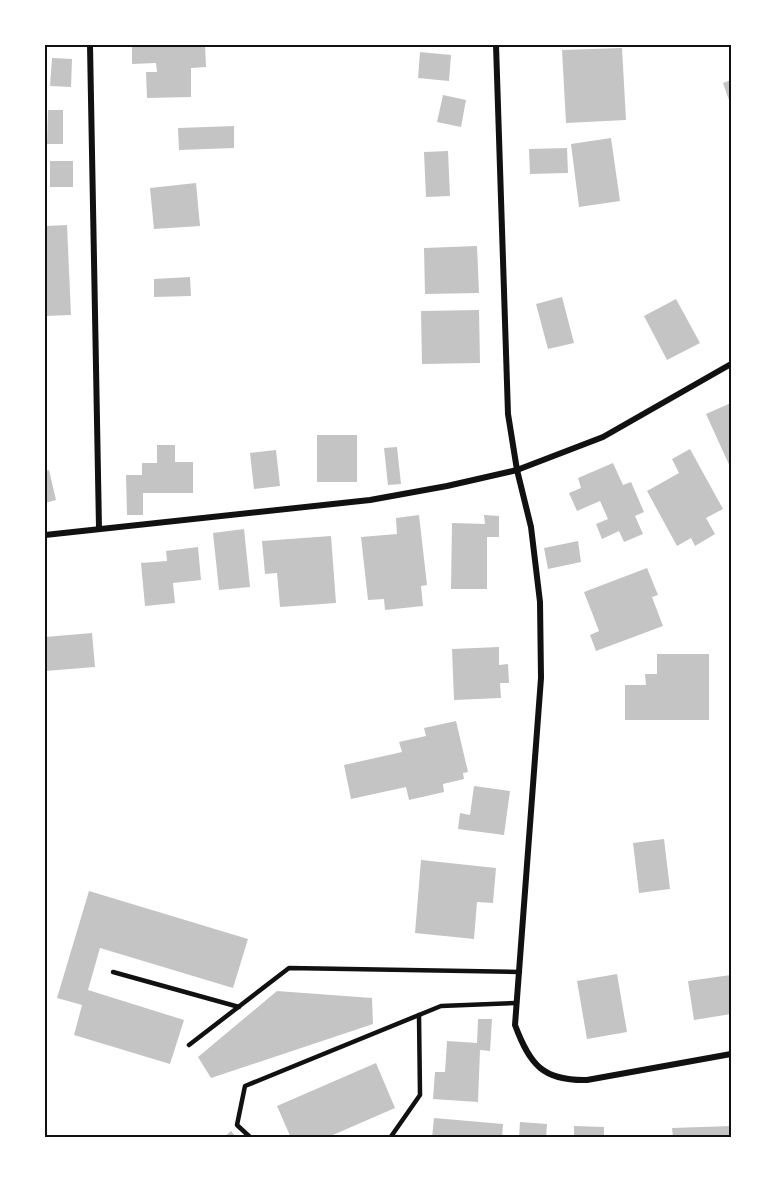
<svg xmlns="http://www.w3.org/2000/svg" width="776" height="1183" font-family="Overpass,sans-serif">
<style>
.building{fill:#c4c4c4}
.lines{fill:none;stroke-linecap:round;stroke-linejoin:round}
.service{stroke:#111;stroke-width:4.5}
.minor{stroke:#111;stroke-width:6}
.neatline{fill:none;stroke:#111;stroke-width:2}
</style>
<rect width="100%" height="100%" fill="#fff"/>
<g class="building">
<path d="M132 45H205L206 67 191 68V97L147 98 146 72H157L156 63 132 64Z"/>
<path d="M622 48 626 120 566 123 562 50Z"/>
<path d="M420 52 451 55 449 81 418 78Z"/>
<path d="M52 58 72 59 71 87 50 86Z"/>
<path d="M731 80V106L723 83Z"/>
<path d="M443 95 466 100 461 127 437 122Z"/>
<path d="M48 110H63V144H47Z"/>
<path d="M234 126V148L179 150 178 128Z"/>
<path d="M611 138 620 201 579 207 571 144Z"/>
<path d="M567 148 568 173 530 174 529 149Z"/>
<path d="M448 151 450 196 426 197 424 152Z"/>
<rect x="50" y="161" width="23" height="26"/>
<path d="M196 183 200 226 154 229 150 188Z"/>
<path d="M67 225 71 315 45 316V226Z"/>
<path d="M477 246 479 293 425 294 424 248Z"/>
<path d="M190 277 191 296 154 297V279Z"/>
<path d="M562 297 574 343 548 349 536 304Z"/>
<path d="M676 299 700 343 667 360 644 316Z"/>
<path d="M479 310 480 363 422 364 421 311Z"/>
<path d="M731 403V469L706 414Z"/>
<rect x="317" y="435" width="40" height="47"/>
<path d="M157 445H175V462H193V493H143V515H127L126 475H142V463H157Z"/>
<path d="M397 447 401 484 388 485 384 448Z"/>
<path d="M690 449 723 509 706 518 715 534 695 546 691 538 677 546 647 491 679 473 672 459Z"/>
<path d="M276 450 280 486 254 489 250 453Z"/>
<path d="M613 463 623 485 631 482 644 512 635 516 643 534 624 542 619 531 602 539 596 524 608 519 600 501 577 511 569 493 581 488 578 478Z"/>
<path d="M49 470 56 500 45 503V471Z"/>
<path d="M419 515 427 585 421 586 423 606 385 610 384 599 368 600 361 537 397 534 396 518Z"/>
<path d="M484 515 499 516V537H487V589H451L452 523 485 524Z"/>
<path d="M244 529 250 587 219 590 213 533Z"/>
<path d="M331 536 336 603 280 607 277 573 265 574 262 541Z"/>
<path d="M578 541 581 562 548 569 544 548Z"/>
<path d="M198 547 201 580 173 583 175 603 145 606 141 563 167 561 166 551Z"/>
<path d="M647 568 658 595 652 597 663 626 596 651 590 635 599 631 584 592Z"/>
<path d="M92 633 95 667 45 671V637Z"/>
<path d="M499 647V665L508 664 509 683H500L501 698 454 700 452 649Z"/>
<path d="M657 654H709V720H625V685H646L645 674H657Z"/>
<path d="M456 721 468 772 463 773 464 779 443 784 444 792 409 800 406 787 351 799 344 765 402 752 399 742 426 736 424 728Z"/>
<path d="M474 786 510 791 504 835 458 829 460 813 470 815Z"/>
<path d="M664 839 670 889 639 893 633 843Z"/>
<path d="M421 860 496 868 493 903 477 902 474 939 415 933Z"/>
<path d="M89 891 248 939 233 988 100 948 88 990 184 1020 170 1064 74 1035 82 1005 57 998Z"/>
<path d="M617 974 627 1032 587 1039 577 981Z"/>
<path d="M731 975V1014L694 1020 688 981Z"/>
<path d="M277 991 372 998 373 1024 211 1078 198 1057Z"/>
<path d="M478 1019H492L490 1051 480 1050 478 1102 433 1099 435 1072H445L447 1041 477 1043Z"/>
<path d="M376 1063 395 1108 326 1138H291L277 1106Z"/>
<path d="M434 1118 503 1124 502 1138H432Z"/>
<path d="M520 1122 547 1124 546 1138H519Z"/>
<path d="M574 1126 604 1127V1138H574Z"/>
<path d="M731 1126V1138H673L672 1128Z"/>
<path d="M231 1131 237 1138H223Z"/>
</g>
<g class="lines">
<g class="service">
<path d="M113 972 239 1007"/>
<path d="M189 1045 289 968 520 972"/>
<path d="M251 1138 237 1125 245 1086 441 1006 517 1003"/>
<path d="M390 1138 420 1095 419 1015"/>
</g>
<g class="minor">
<path d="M90 45 99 528"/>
<path d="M496 45 508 414 517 470 531 527 540 602 541 678 515 1025C530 1065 543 1081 587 1080L731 1054"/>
<path d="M45 535 370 500 447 486 517 470 603 437 731 364"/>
</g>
</g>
<rect width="776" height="1183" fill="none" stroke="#ffffff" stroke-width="93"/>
<rect x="46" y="46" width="684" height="1090" class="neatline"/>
</svg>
